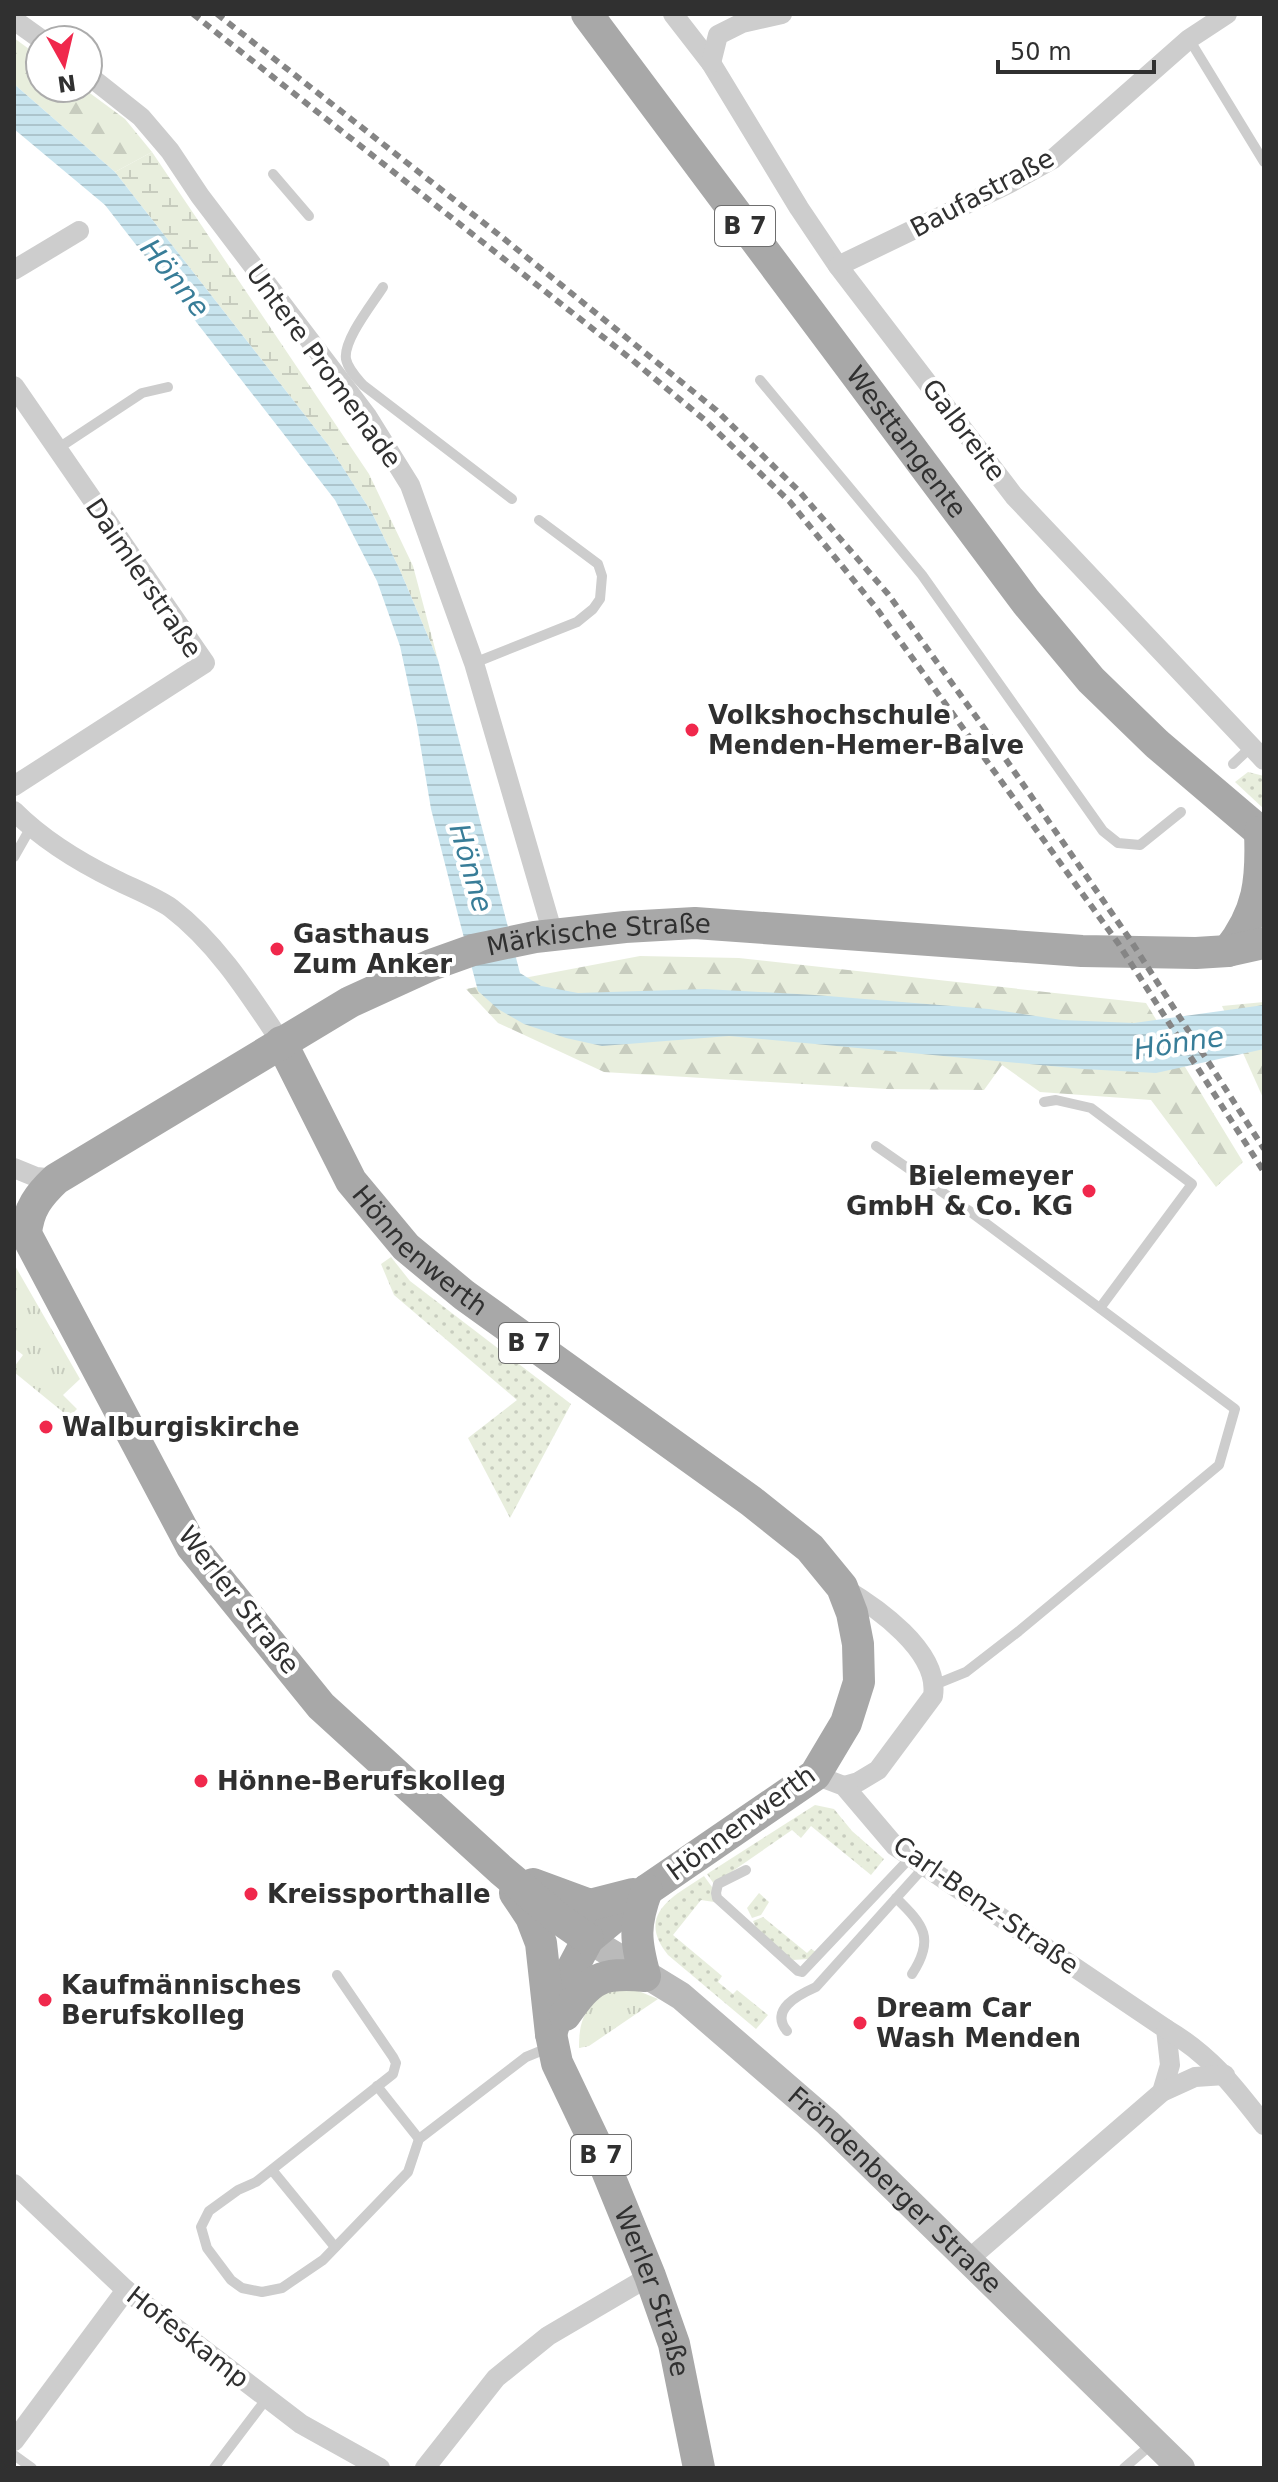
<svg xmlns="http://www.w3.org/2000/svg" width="1278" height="2482" font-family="'DejaVu Sans',sans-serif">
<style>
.grass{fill:url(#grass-dots)}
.forest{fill:url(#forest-firs)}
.wetland{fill:url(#wetland-marsh)}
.park{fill:url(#park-tufts)}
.water{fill:url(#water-rules)}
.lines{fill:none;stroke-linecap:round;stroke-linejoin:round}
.service{stroke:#cdcdcd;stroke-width:10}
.minor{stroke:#cdcdcd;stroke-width:20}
.secondary{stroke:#bababa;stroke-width:28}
.primary{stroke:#a8a8a8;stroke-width:32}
.rail{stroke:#858585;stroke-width:6;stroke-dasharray:8 6;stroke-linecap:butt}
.poi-dot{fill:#f0284c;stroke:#fff;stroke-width:3}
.labels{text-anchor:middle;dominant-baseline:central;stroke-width:8;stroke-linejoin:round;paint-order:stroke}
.shield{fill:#fff;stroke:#6e6e6e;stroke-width:2}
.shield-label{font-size:24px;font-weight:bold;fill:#303030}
.street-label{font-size:26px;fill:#303030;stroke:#fff}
.poi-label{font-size:26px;font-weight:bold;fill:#303030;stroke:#fff;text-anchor:start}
.water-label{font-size:28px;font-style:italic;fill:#387d98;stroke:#fff}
</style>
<defs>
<pattern id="grass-dots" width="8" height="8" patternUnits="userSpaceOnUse" patternTransform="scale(2)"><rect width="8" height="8" fill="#e8eedd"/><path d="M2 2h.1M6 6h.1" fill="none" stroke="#c7ccbe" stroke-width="1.8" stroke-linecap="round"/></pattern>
<pattern id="forest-firs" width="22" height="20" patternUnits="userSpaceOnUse" patternTransform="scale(2)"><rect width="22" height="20" fill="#e8eedd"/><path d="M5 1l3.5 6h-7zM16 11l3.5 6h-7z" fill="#c7ccbe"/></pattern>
<pattern id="wetland-marsh" width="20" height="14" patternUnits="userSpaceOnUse" patternTransform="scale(2)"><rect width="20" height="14" fill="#e8eedd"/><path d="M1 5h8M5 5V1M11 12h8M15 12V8" fill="none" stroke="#c7ccbe"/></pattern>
<pattern id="park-tufts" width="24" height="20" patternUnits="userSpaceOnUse" patternTransform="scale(2)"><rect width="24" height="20" fill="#e8eedd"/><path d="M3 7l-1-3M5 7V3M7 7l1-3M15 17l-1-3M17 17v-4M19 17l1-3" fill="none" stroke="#c7ccbe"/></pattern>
<pattern id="water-rules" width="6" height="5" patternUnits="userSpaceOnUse" patternTransform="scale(2)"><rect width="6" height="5" fill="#c8e4ee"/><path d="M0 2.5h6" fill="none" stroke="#acc4cc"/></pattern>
</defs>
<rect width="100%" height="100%" fill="#fff"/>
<g class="grass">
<path d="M1248 772 1264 776V809L1235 782Z"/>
<path d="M391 1257 410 1281 571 1404 510 1518 468 1438 517 1400 394 1295 381 1264Z"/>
<path d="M815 1805 834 1809 852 1831 884 1859 871 1875 811 1826 801 1838 792 1830 714 1884 707 1874Z"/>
<path d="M704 1876 712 1887 714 1902 701 1900 673 1935 722 1976 718 1982 733 1994 737 1990 768 2015 756 2029 668 1955C635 1914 674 1896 704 1876Z"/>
<path d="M759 1893 769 1902 761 1915 752 1918 747 1908Z"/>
<path d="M763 1917 807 1953 811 1949 816 1952 808 1959 793 1960 757 1930 753 1921Z"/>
</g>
<g class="forest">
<path d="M14 38 40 57V88H83L125 119 152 152 115 172 14 84Z"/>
<path d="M640 956 739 958 1146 1003 1243 1162 1216 1187 1151 1100 1040 1092 1002 1065 984 1090 886 1089 604 1072 498 1023 466 989Z"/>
<path d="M1264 1002V1100L1222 1006Z"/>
</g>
<path class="wetland" d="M152 152 369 474 413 566 438 660 399 568 372 513 329 446 115 172Z"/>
<g class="park">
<path d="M14 1264 80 1379 63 1395 77 1409 69 1417 14 1372V1367L23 1355 14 1348Z"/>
<path d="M609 1990H636L658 1999 589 2046 579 2048C579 2018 585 2008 609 1990Z"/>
</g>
<path class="water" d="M14 84 115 172 329 446 372 513 399 568 438 660 520 973 541 986 578 993 705 989 815 995 989 1009 1062 1020 1134 1023 1264 1005V1049L1156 1073 1083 1069 729 1036 602 1046 566 1038 524 1024 498 1009 478 991 458 915 431 809 417 725 400 646 377 581 335 500 105 205 14 129Z"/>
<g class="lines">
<g class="service">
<path d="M1189 39 1264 162"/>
<path d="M273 174 309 216"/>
<path d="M383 287C373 303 343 340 346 359 348 369 356 377 363 385L512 499"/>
<path d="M760 380 922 575 1103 831 1118 843 1140 845 1181 812"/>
<path d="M57 449 142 393 168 387"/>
<path d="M474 663 577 622 593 609 600 599 602 576 598 564 539 520"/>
<path d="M1233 764 1250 748"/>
<path d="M14 857 31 827"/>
<path d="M1044 1102 1056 1100 1091 1108 1192 1184 1100 1308"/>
<path d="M876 1146 968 1210 1235 1409 1219 1465 1019 1631 966 1672 934 1685"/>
<path d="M746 1870 718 1884 716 1893 717 1898 798 1971 802 1972 911 1857"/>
<path d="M896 1898C924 1925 935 1939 912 1974"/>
<path d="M337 1975 393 2057 396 2063 393 2074 256 2182 238 2190 209 2211 201 2227 207 2248 231 2280 242 2288 262 2292 282 2288 323 2260 408 2172 419 2139 526 2057 548 2048"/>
<path d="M787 2031C769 2010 798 1995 816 1987L925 1866"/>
<path d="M377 2086 419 2139"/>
<path d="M272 2170 335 2247"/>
<path d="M14 2455 32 2468"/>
<path d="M214 2468 267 2398"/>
<path d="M1124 2468 1153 2443"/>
</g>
<g class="minor">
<path d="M673 14 711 63 799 208 838 266 1014 496 1264 760"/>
<path d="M14 20 42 40"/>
<path d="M711 63 718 35 742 23 782 14"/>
<path d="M88 75 141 117 170 151 200 196 367 416 410 485 474 663 553 934"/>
<path d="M838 266 1008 184 1053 159 1189 39 1227 14"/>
<path d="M14 270 79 231"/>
<path d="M14 386 205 663 14 786"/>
<path d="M14 811C44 841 79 862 116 880 134 889 155 897 171 908 217 943 249 994 281 1042"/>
<path d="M14 1168 36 1177 56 1179"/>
<path d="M842 1587C876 1607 940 1651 933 1696L878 1770 858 1782 844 1786"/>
<path d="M815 1775 844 1786 895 1846 1166 2029 1170 2065 1162 2092"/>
<path d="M1166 2029C1210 2055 1233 2085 1264 2125"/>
<path d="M14 2184 126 2290 301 2424 380 2468"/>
<path d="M969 2259 1162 2092 1195 2077 1225 2075"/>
<path d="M14 2441 126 2290"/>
<path d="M425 2468 496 2378 548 2336 650 2276"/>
</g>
<path class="secondary" id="s1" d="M588 1939 681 1996 828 2123 1181 2468"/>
<g class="primary">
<path id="s2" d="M587 14 1026 602 1091 680 1157 744 1264 835"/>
<path d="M1228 951C1259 912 1262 880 1260 832"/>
<path id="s3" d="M281 1042 351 1181 406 1247 464 1295 751 1501 810 1548 842 1587 852 1613 858 1644 859 1682 846 1723 815 1775 647 1890 588 1939 571 1971 551 2034"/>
<path d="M533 1884 590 1905 633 1894"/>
<path id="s4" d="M515 1893 531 1917 541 1943 551 2034 557 2063 599 2151 650 2276 674 2344 699 2468"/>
<path id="s5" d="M588 1939 558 1918 501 1870 321 1706 192 1547 26 1234C28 1209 39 1195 56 1179L350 1002 431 965 473 950 535 937 625 927 695 923 1082 951 1196 953 1228 951 1264 943"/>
<path d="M565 2015C591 1978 600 1972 645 1976 635 1940 634 1925 647 1890"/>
</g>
<g class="rail">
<path d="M193 14 631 359 706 421 790 502 877 609 1118 943 1264 1172"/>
<path d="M217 14 503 238 716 410 798 490 888 594 987 732 1129 938 1264 1149"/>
</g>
</g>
<g class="poi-dot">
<circle cx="692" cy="730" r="8"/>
<circle cx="277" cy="949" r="8"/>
<circle cx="1089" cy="1191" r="8"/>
<circle cx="46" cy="1427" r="8"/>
<circle cx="201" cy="1781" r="8"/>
<circle cx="251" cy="1894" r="8"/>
<circle cx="45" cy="2000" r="8"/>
<circle cx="860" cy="2023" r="8"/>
</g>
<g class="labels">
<g class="shield">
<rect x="715" y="206" width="60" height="40" rx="6"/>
<rect x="499" y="1323" width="60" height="40" rx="6"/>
<rect x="571" y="2135" width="60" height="40" rx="6"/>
</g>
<g class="shield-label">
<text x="745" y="226">B 7</text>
<text x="529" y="1343">B 7</text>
<text x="601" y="2155">B 7</text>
</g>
<g class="street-label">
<text transform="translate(982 193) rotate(-28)">Baufastraße</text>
<text transform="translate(324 366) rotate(54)">Untere Promenade</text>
<text transform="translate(964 430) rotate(53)">Galbreite</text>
<text stroke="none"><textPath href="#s2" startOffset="534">Westtangente</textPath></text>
<text transform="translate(144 578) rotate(56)">Daimlerstraße</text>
<text stroke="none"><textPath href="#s5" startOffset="1582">Märkische Straße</textPath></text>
<text stroke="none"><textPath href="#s3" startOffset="254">Hönnenwerth</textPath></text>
<text transform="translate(239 1600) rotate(52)">Werler Straße</text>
<text transform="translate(741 1823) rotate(-36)">Hönnenwerth</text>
<text transform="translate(986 1905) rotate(35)">Carl-Benz-Straße</text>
<text stroke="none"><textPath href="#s1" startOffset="398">Fröndenberger Straße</textPath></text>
<text stroke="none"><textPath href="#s4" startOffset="426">Werler Straße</textPath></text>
<text transform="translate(188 2337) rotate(38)">Hofeskamp</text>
</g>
<g class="poi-label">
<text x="708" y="715">Volkshochschule<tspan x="708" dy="30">Menden-Hemer-Balve</tspan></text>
<text x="293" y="934">Gasthaus<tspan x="293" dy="30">Zum Anker</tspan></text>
<text x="1073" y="1176" text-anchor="end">Bielemeyer<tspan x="1073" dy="30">GmbH &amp; Co. KG</tspan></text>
<text x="62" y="1427">Walburgiskirche</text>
<text x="217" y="1781">Hönne-Berufskolleg</text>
<text x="267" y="1894">Kreissporthalle</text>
<text x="61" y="1985">Kaufmännisches<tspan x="61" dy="30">Berufskolleg</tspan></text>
<text x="876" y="2008">Dream Car<tspan x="876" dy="30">Wash Menden</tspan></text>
</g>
<g class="water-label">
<text transform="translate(175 278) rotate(51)">Hönne</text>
<text transform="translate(471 868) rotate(74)">Hönne</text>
<text transform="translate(1179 1043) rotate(-9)">Hönne</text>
</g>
</g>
<rect width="1278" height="2482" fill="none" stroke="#303030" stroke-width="32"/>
<g transform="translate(64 64) rotate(172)"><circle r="38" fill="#ffffff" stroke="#acacac" stroke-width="2"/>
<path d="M0-6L14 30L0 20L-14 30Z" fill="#f0284c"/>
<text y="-12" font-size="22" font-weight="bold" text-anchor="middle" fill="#303030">N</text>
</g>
<path d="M998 60v12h156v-12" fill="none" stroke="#303030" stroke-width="4"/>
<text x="1010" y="60" font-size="24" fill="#303030" stroke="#ffffff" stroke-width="6" paint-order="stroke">50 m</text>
</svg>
